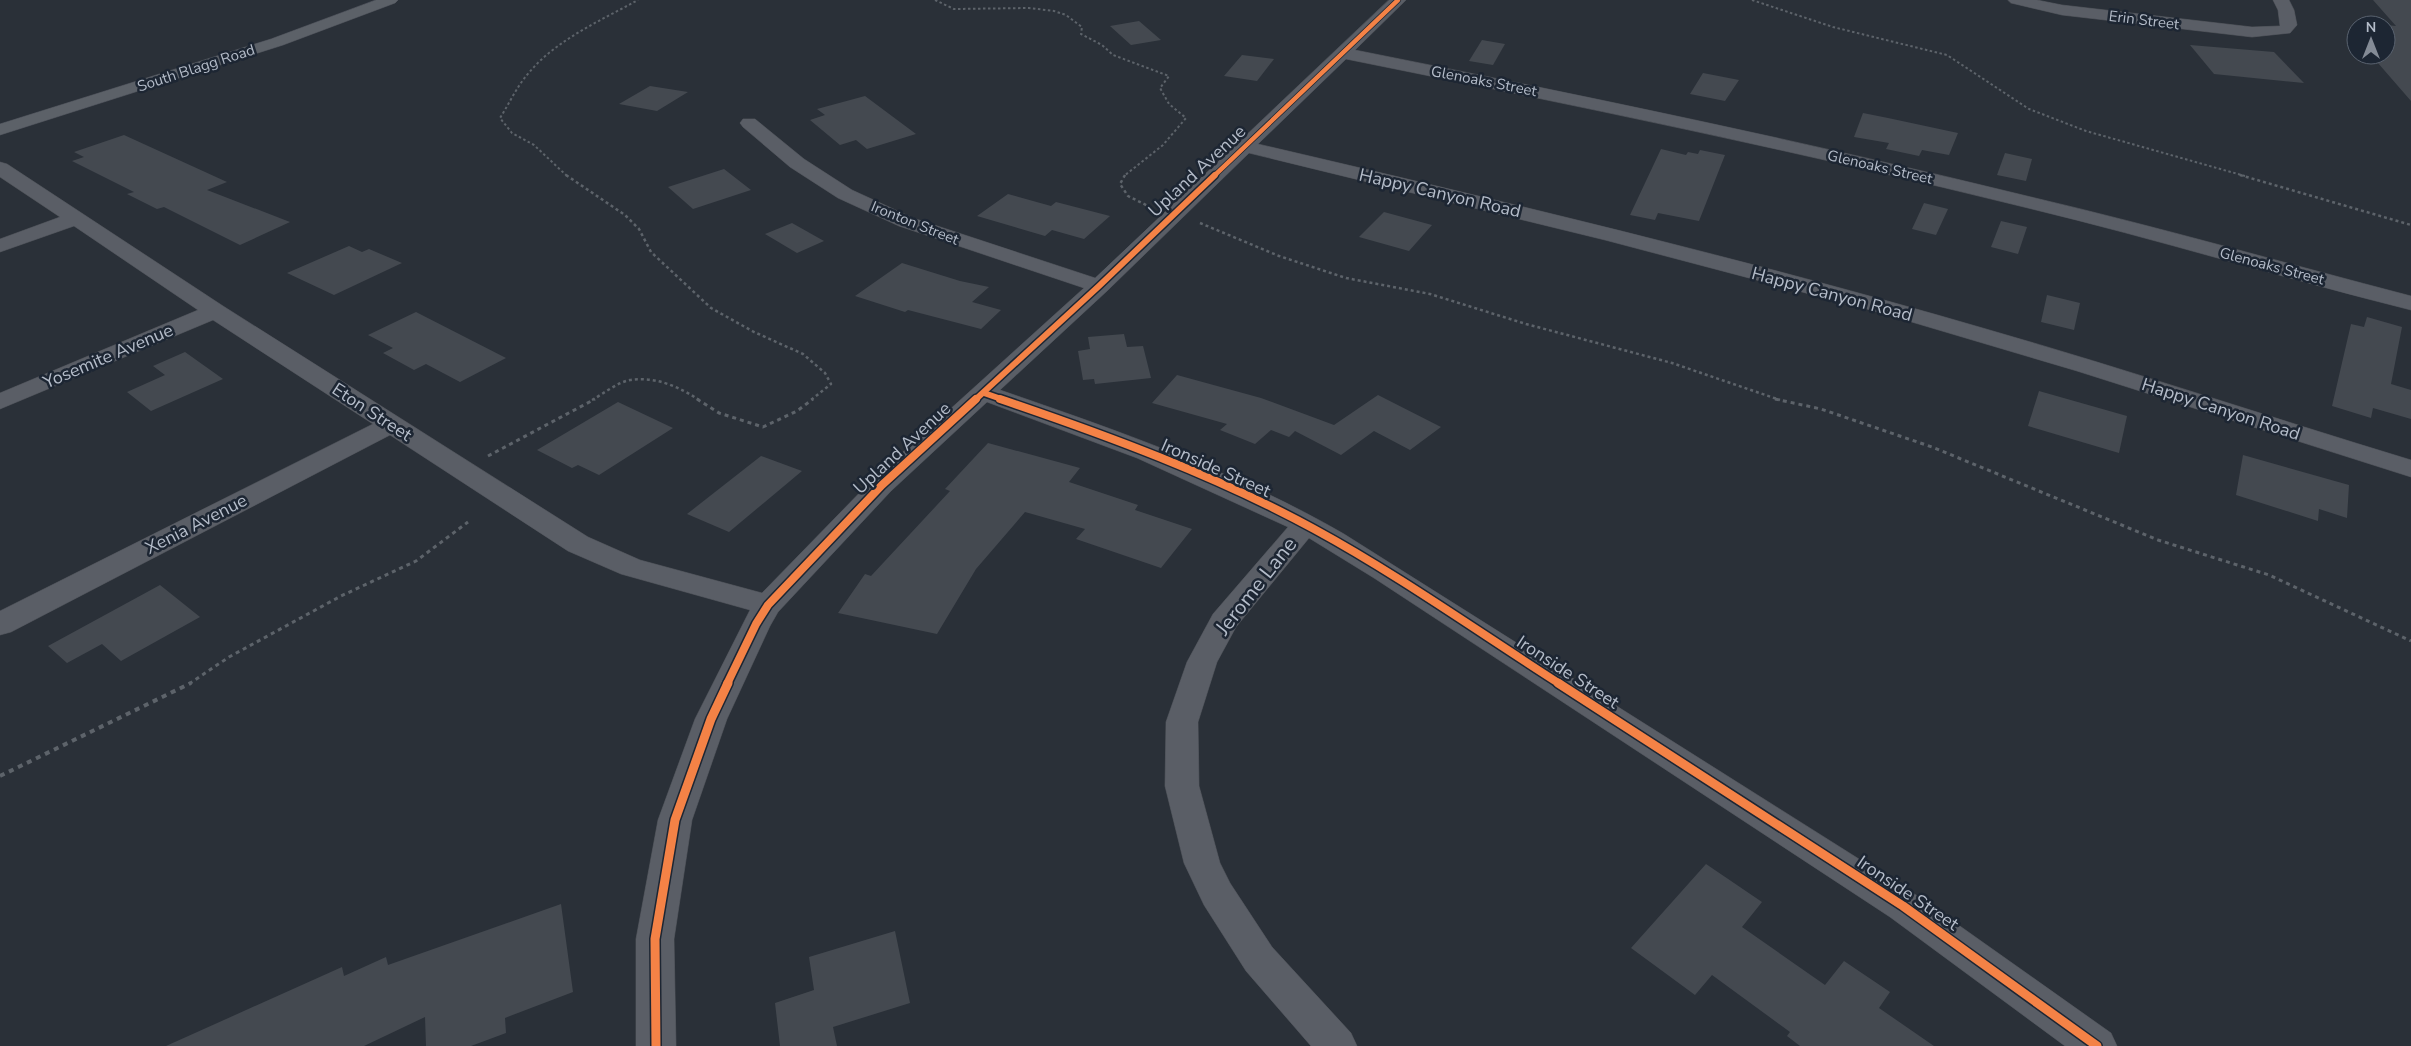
<svg xmlns="http://www.w3.org/2000/svg" width="2411" height="1046" font-family="'Nunito Sans',sans-serif">
<style>
.building{fill:#444950}
.lines{fill:none;stroke-linecap:round;stroke-linejoin:round}
.minor-casing{stroke:#484c53;stroke-width:1}
.major-casing{stroke:#484c55;stroke-width:1}
.path-far3{stroke:#5d636a;stroke-width:2;stroke-dasharray:2.5 2.5;stroke-linecap:butt}
.path-far2{stroke:#5d636a;stroke-width:2.5;stroke-dasharray:3 3;stroke-linecap:butt}
.path-far1{stroke:#5d636a;stroke-width:3;stroke-dasharray:4 4;stroke-linecap:butt}
.path{stroke:#5d636a;stroke-width:4;stroke-dasharray:5 5;stroke-linecap:butt}
.minor{fill:#5a5e66;fill-rule:evenodd}
.major{fill:#5c6168;fill-rule:evenodd}
.cycleway-far3-casing{stroke:#1d2633;stroke-width:6}
.cycleway-far2-casing{stroke:#1d2633;stroke-width:9}
.cycleway-far1-casing{stroke:#1d2633;stroke-width:11}
.cycleway-casing{stroke:#1d2633;stroke-width:12}
.cycleway-far3{stroke:#f48246;stroke-width:4.5}
.cycleway-far2{stroke:#f48246;stroke-width:6}
.cycleway-far1{stroke:#f48246;stroke-width:8}
.cycleway{stroke:#f48246;stroke-width:9}
.labels{text-anchor:middle;dominant-baseline:central;stroke-width:5;stroke-linejoin:round;paint-order:stroke}
.far-street-label{font-size:15px;fill:#b4bcc9;stroke:#1d2633}
.street-label{font-size:18px;fill:#b4bcc9;stroke:#1d2633}
.near-street-label{font-size:21px;fill:#b4bcc9;stroke:#1d2633}
</style>
<rect width="100%" height="100%" fill="#2a3038"/>
<g class="building">
<path d="M2373 0H2411V101L2371 55H2386V25H2359L2356 22 2396 26Z"/>
<path d="M1139 21 1161 40 1131 45 1110 26Z"/>
<path d="M1482 40 1505 44 1493 65 1469 61Z"/>
<path d="M2190 45 2274 52 2304 83 2214 74Z"/>
<path d="M1242 55 1274 59 1257 81 1224 76Z"/>
<path d="M1703 73 1739 80 1725 101 1690 94Z"/>
<path d="M650 86 688 92 657 111 619 104Z"/>
<path d="M865 96 916 134 867 149 856 140 840 145 810 120 825 115 817 109Z"/>
<path d="M1863 113 1888 118 1958 133 1949 155 1922 150 1919 156 1886 149 1889 143 1854 137Z"/>
<path d="M124 135 227 182 207 190 290 222 240 245 164 207 157 209 127 194 134 192 72 161 84 157 74 152Z"/>
<path d="M1661 149 1686 155 1688 152 1698 154 1700 150 1725 155 1699 221 1658 213 1655 220 1630 215Z"/>
<path d="M2005 153 2032 159 2026 181 1997 175Z"/>
<path d="M724 169 751 190 693 209 668 187Z"/>
<path d="M1008 194 1051 206 1056 202 1110 216 1084 239 1052 230 1045 236 977 216Z"/>
<path d="M1924 203 1948 209 1936 235 1912 229Z"/>
<path d="M1384 212 1432 225 1409 251 1359 237Z"/>
<path d="M2001 221 2027 227 2018 254 1991 247Z"/>
<path d="M792 223 824 241 797 253 765 234Z"/>
<path d="M349 246 362 252 369 249 402 263 334 295 287 273Z"/>
<path d="M902 263 960 281 989 287 972 302 1001 310 981 329 908 310 905 312 855 296Z"/>
<path d="M2047 295 2080 303 2074 330 2041 322Z"/>
<path d="M416 312 506 358 460 382 426 364 414 370 383 353 393 348 368 335Z"/>
<path d="M2367 317 2402 327 2391 384 2411 390V419L2373 408 2371 418 2332 406 2351 324 2364 327Z"/>
<path d="M1124 334 1127 347 1143 346 1151 378 1095 384 1094 379 1083 380 1078 351 1090 349 1088 337Z"/>
<path d="M185 352 223 379 151 411 127 392 165 375 153 366Z"/>
<path d="M1177 375 1261 398 1334 425 1378 395 1441 427 1410 450 1374 431 1341 455 1295 431 1289 437 1271 430 1255 444 1220 430 1227 424 1152 403Z"/>
<path d="M2039 391 2127 416 2119 453 2028 426Z"/>
<path d="M618 402 673 428 599 475 578 465 572 468 537 450Z"/>
<path d="M988 443 1080 468 1069 482 1138 505 1135 510 1192 529 1161 568 1076 539 1085 529 1025 512 976 569 937 634 838 613 865 574 871 576 950 491 945 489Z"/>
<path d="M2243 455 2349 485 2347 518 2319 509 2318 521 2236 495Z"/>
<path d="M761 456 802 471 729 532 687 514Z"/>
<path d="M160 585 200 617 121 661 102 644 67 663 48 646Z"/>
<path d="M1706 864 1762 902 1742 927 1825 985 1844 961 1890 992 1879 1008 1934 1046H1800L1787 1036 1790 1032 1712 975 1695 995 1631 948Z"/>
<path d="M561 904 573 992 505 1018 506 1033 471 1046H426L425 1017 364 1046H166L342 967 344 976 386 957 388 965Z"/>
<path d="M895 931 910 1003 833 1027 837 1046H780L775 1003 814 990 809 957Z"/>
</g>
<g class="lines">
<g class="minor-casing">
<g id="minor">
<path d="M1389 0H1406L1355 50C1581 95 1807 142 2031 197 2159 227 2284 263 2411 296V310C2283 278 2157 239 2028 208 1802 152 1574 105 1346 59L1258 144C1502 201 1746 259 1986 329 2129 370 2269 417 2411 460V477L2077 371 1878 312 1605 240 1249 153 1107 291 1000 390C1116 430 1237 472 1344 534L1916 895 2111 1033 2117 1046H2065L1890 917 1374 578 1309 538 1236 627 1217 662 1198 722 1199 786 1220 863 1230 883 1272 947 1351 1033 1357 1046H1311L1246 971 1204 905 1184 863 1165 786 1166 722 1187 662 1213 614 1288 527 1137 458 987 402 891 491 778 612 770 626 727 719 692 820 674 939 676 1046H636V939L658 820 695 719 750 610 621 574 568 551 390 435 11 632 0 635V611L373 424 213 320 0 409V393L198 310 74 226 0 252V239L60 217 0 177V162L7 164 223 306 588 537 640 560 762 593 873 479 1084 288 899 226 838 198 790 167 743 127 740 123 743 119H755L804 159 852 190 913 218 1095 278Z"/>
<path d="M2008 0H2037L2062 5 2252 27 2280 26 2278 10 2273 0H2289L2294 10 2297 25 2290 33 2252 37 2062 15 2011 3Z"/>
</g>
</g>
<g class="major-casing">
<path id="major" d="M376 0H398L395 3 283 45 0 135V124L271 39Z"/>
</g>
<g class="path-far3">
<path d="M935 0 954 9 1029 8 1054 11 1066 15 1082 27 1081 34 1102 45 1113 55 1169 76 1160 88 1169 104 1186 118 1163 145 1124 176"/>
<path d="M1752 0 1833 27 1947 55 2029 109 2086 131 2245 176"/>
<path d="M567 176 534 145 512 133 500 118C509 104 516 88 527 75 555 40 600 21 638 0"/>
</g>
<g class="path-far2">
<path d="M566 175 625 215 639 229 651 252 711 308 754 332 803 354 825 373 831 384 811 400"/>
<path d="M1125 175 1120 184 1128 196 1150 207"/>
<path d="M2240 175 2411 225"/>
<path d="M1200 223 1279 256 1346 278 1430 294 1526 324 1672 363 1780 400"/>
<path d="M592 400C603 394 618 382 630 380 655 376 680 387 699 400"/>
</g>
<g class="path-far1">
<path d="M697 399 719 413 763 427 797 411 813 399"/>
<path d="M1775 399 1821 409 1932 447 2158 540 2269 575 2411 641"/>
<path d="M488 456 595 399"/>
<path d="M189 684 229 657 341 596 416 561 468 522"/>
</g>
<path class="path" d="M0 776 191 683"/>
<use href="#minor" class="minor"/>
<use href="#major" class="major"/>
<g class="cycleway-far3-casing">
<path id="cycleway-far3" d="M1214 176 1398 0"/>
</g>
<g class="cycleway-far2-casing">
<g id="cycleway-far2">
<path d="M984 393 1004 400"/>
<path d="M975 400 1099 286 1215 175"/>
</g>
</g>
<g class="cycleway-far1-casing">
<g id="cycleway-far1">
<path d="M1000 399C1106 435 1215 475 1314 529 1397 574 1480 633 1560 684"/>
<path d="M727 684 756 624 768 605 882 485 976 399"/>
</g>
</g>
<g class="cycleway-casing">
<g id="cycleway">
<path d="M1558 683 1903 906 2097 1046"/>
<path d="M656 1046 655 939 675 820 711 719 728 683"/>
</g>
</g>
<use href="#cycleway-far3" class="cycleway-far3"/>
<use href="#cycleway-far2" class="cycleway-far2"/>
<use href="#cycleway-far1" class="cycleway-far1"/>
<use href="#cycleway" class="cycleway"/>
</g>
<g class="labels">
<g class="far-street-label">
<text transform="translate(2144 20) rotate(7)">Erin Street</text>
<text transform="translate(196 68) rotate(-18)">South Blagg Road</text>
<text transform="translate(1484 81) rotate(11)">Glenoaks Street</text>
<text transform="translate(1880 167) rotate(13)">Glenoaks Street</text>
<text transform="translate(915 223) rotate(22)">Ironton Street</text>
<text transform="translate(2272 266) rotate(15)">Glenoaks Street</text>
</g>
<g class="street-label">
<text transform="translate(1197 171) rotate(-43)">Upland Avenue</text>
<text transform="translate(1440 193) rotate(13)">Happy Canyon Road</text>
<text transform="translate(1832 294) rotate(15)">Happy Canyon Road</text>
<text transform="translate(108 356) rotate(-23)">Yosemite Avenue</text>
<text transform="translate(2221 409) rotate(18)">Happy Canyon Road</text>
<text transform="translate(372 412) rotate(33)">Eton Street</text>
<text transform="translate(902 448) rotate(-43)">Upland Avenue</text>
<text transform="translate(1216 468) rotate(24)">Ironside Street</text>
<text transform="translate(196 524) rotate(-27)">Xenia Avenue</text>
<text transform="translate(1568 672) rotate(33)">Ironside Street</text>
<text transform="translate(1908 893) rotate(34)">Ironside Street</text>
</g>
<g class="near-street-label">
<text transform="translate(1256 586) rotate(-52)">Jerome Lane</text>
</g>
</g>
<g transform="translate(2371 40)"><circle r="24" fill="#1d2633" stroke="#59626f"/>
<path d="M0-4L9 19L0 12L-9 19Z" fill="#848b96"/>
<text y="-8" font-size="14" font-weight="bold" text-anchor="middle" fill="#b4bcc9">N</text>
</g>
</svg>
